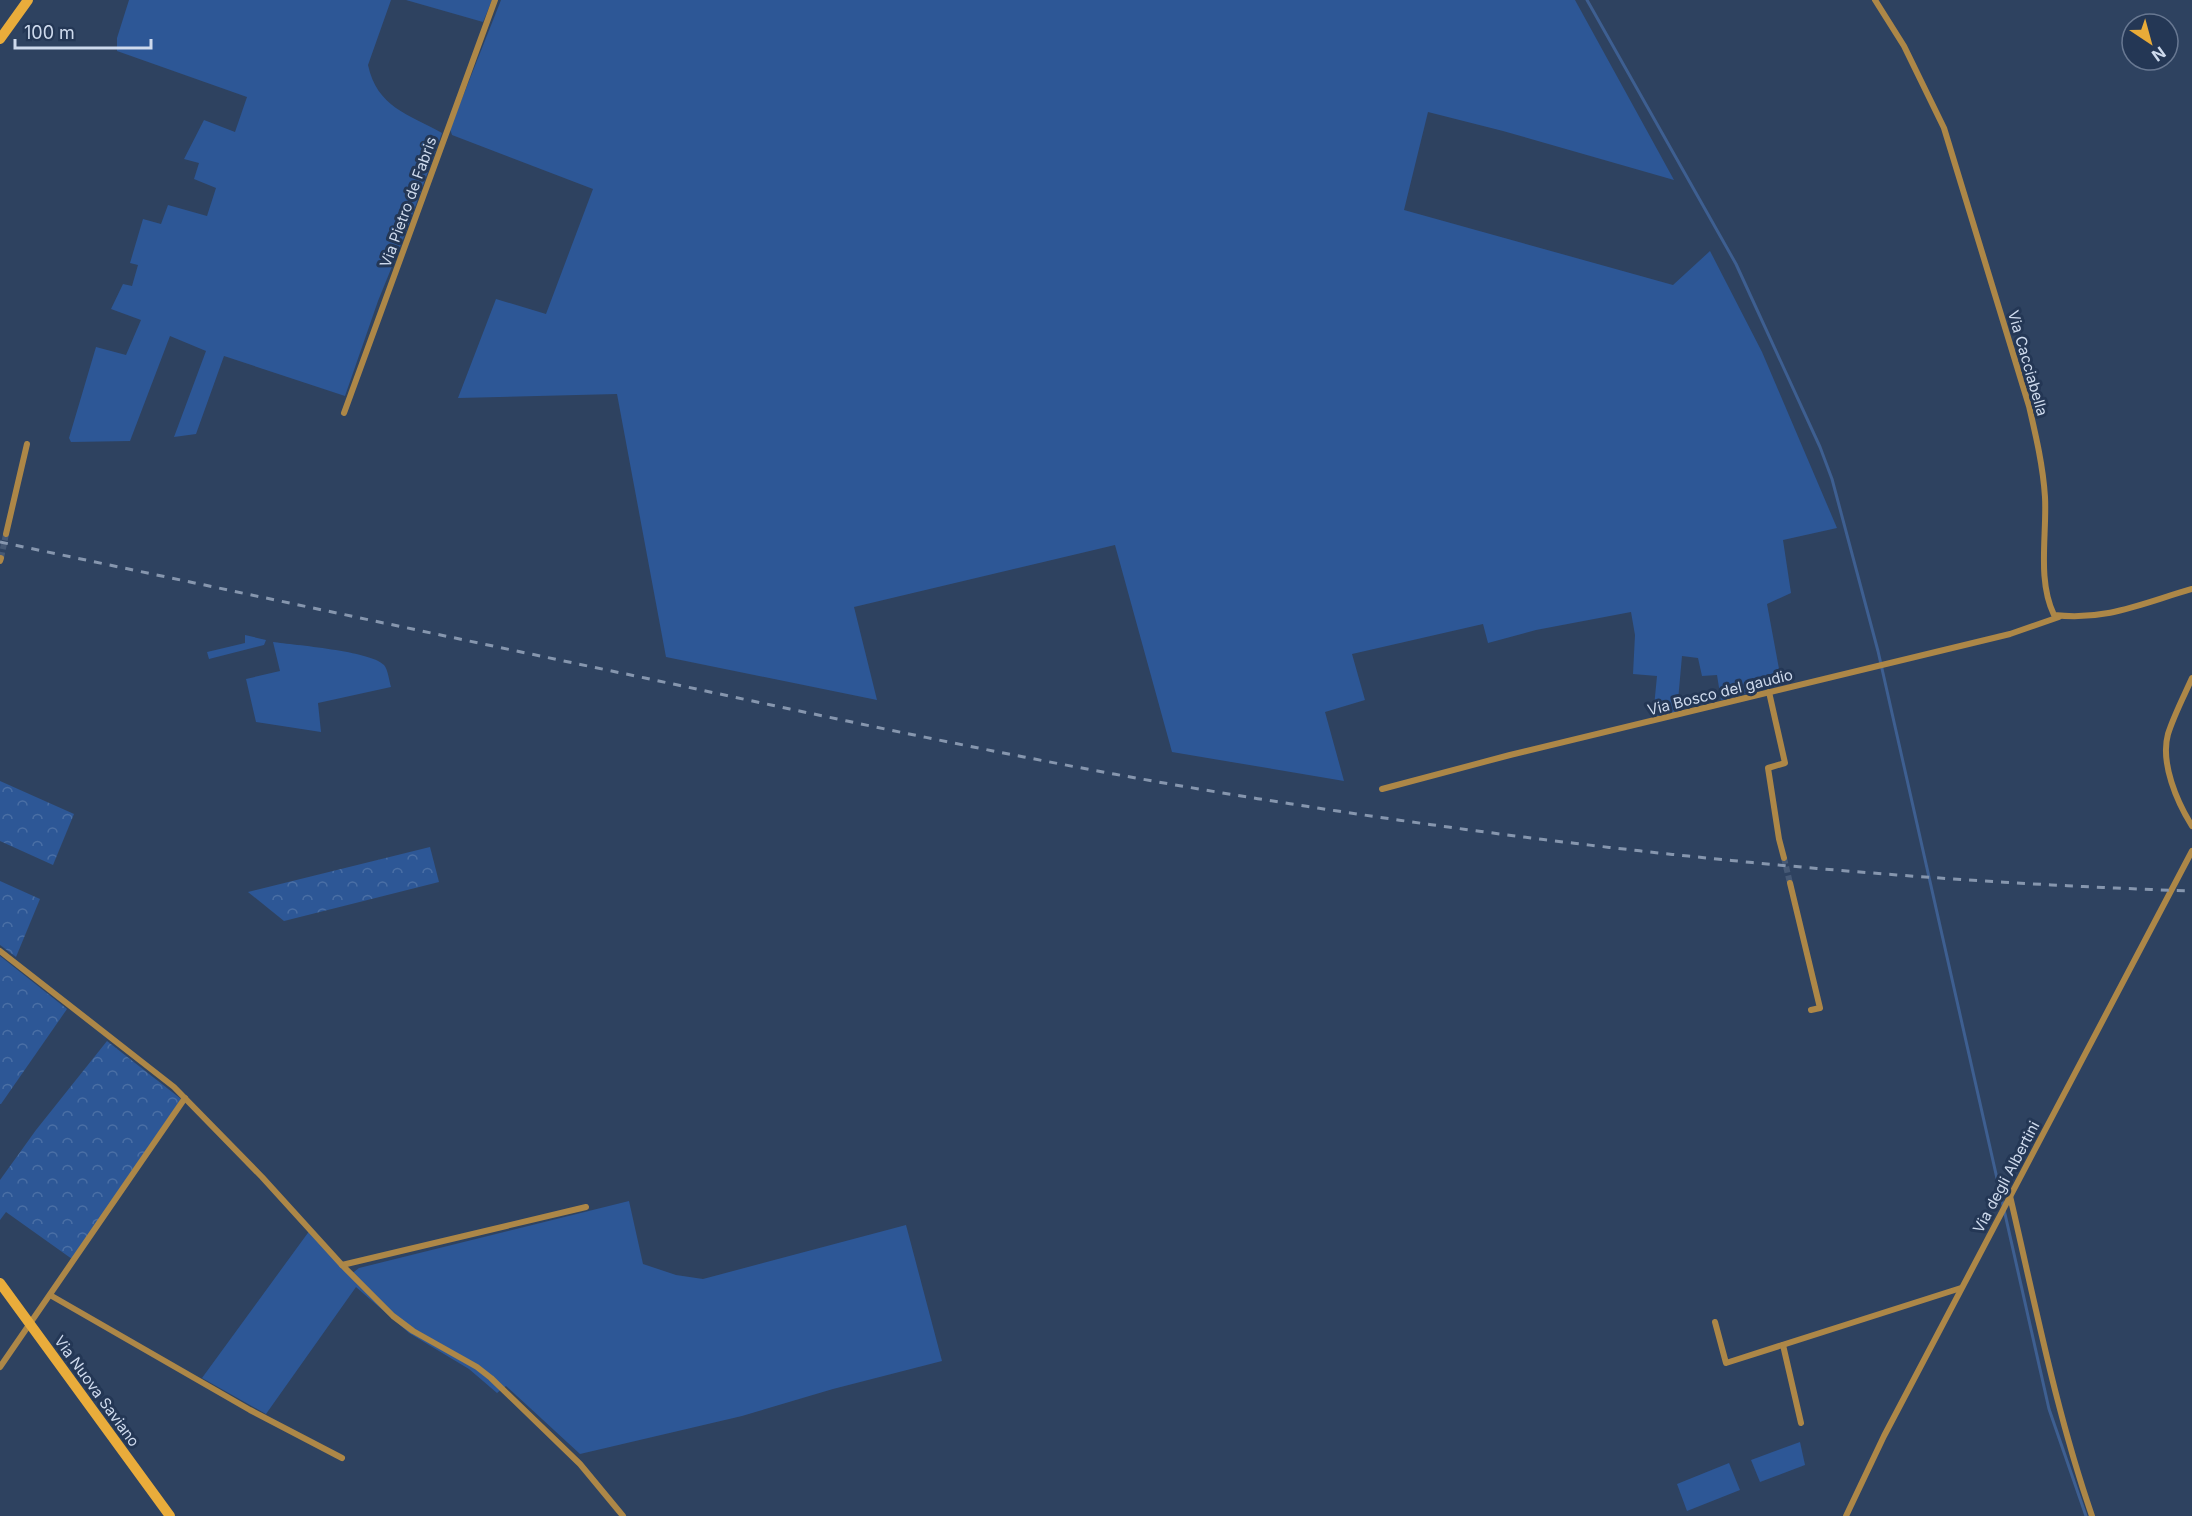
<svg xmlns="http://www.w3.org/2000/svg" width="2192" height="1516" font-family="Inter,sans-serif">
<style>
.green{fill:#2d5796}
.forest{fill:url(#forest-crowns)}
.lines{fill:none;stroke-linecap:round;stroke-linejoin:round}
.stream{stroke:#3e5f91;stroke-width:3}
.street-tunnel{stroke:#465975;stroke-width:6;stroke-dasharray:6 3;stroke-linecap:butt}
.street{stroke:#ad8747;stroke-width:6}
.secondary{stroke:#e9ac3b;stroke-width:10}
.rail{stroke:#8696ae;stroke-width:3;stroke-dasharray:8 8;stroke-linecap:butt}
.labels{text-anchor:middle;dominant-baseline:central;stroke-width:6;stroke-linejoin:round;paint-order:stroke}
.street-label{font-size:15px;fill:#cedaed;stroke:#243755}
</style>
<defs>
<pattern id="forest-crowns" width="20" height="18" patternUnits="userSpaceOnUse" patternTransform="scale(1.5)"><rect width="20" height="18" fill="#2d5796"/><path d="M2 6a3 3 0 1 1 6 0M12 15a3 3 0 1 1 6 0" fill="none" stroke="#4a6fa5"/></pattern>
</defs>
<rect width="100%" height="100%" fill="#2e4260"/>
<g class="green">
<path d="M129 0H391L368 65C377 107 408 114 442 133L406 232 378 301 345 396 224 356 196 434 174 437 206 351 170 336 130 441 71 442 69 438 96 347 126 355 141 320 111 309 123 284 132 286 138 265 130 263 143 219 161 224 168 205 207 216 216 188 194 179 199 163 184 159 204 120 235 132 247 97 117 51V38Z"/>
<path d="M406 0H492L483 22Z"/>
<path d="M501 0H1575L1674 180 1503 131 1428 112 1404 210 1673 285 1710 251 1762 352 1837 528 1783 540 1791 593 1767 604 1782 685 1721 700 1717 675 1702 676 1698 658 1682 656 1677 712 1653 717 1657 676 1633 674 1635 635 1631 612 1536 630 1488 643 1483 624 1352 654 1365 700 1325 712 1344 781 1172 752 1115 545 854 607 877 700 666 657 617 394 458 398 496 299 546 314 593 189 452 135 450 129Z"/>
<path d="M245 635 266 640 264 645 209 659 207 652 245 643Z"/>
<path d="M273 642C294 645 371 651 384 665 388 670 389 680 391 687L318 703 321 732 256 722 246 679 280 671Z"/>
<path d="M629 1201 643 1264 676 1275 703 1279 906 1225 942 1361 833 1389 742 1416 580 1454 506 1386 497 1393 469 1369 409 1333 356 1287 266 1414 202 1378 310 1230 350 1275 359 1268Z"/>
<path d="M1800 1442 1805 1465 1760 1482 1751 1460Z"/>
<path d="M1729 1463 1740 1490 1687 1511 1677 1484Z"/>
</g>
<g class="forest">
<path d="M0 781 74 814 53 865 0 841Z"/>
<path d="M430 847 439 882 284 921 248 892Z"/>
<path d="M0 881 40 899 16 957 0 945Z"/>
<path d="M0 956 67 1009 1 1104H0Z"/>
<path d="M107 1041 181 1099 72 1259 6 1212 0 1220V1180L36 1130Z"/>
</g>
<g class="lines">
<path class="stream" d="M1587 0 1736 264 1820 447 1832 479 1878 651 2049 1409 2086 1516"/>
<g class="street-tunnel">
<path d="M1 558 6 534"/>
<path d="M1784 858 1790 883"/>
</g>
<g class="street">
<path d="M1875 0 1904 46 1944 128 2029 406C2036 436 2043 466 2045 497 2047 535 2037 580 2054 615 2107 621 2143 603 2192 589"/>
<path d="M344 413 495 0"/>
<path d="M6 534 27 444"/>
<path d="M0 561 1 558"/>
<path d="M2192 678C2184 696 2174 715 2168 734 2160 763 2177 802 2192 826"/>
<path d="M1769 692 1785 763 1768 768 1779 839 1784 858"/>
<path d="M1382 789 1510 755 2010 634 2059 617"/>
<path d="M1790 883 1820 1008 1811 1010"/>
<path d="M0 951 174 1087 262 1177 342 1265 393 1316 413 1331 477 1367 491 1378 580 1464 623 1516"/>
<path d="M2010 1196C2035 1303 2056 1412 2092 1516"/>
<path d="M342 1265 586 1207"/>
<path d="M50 1295 250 1410 342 1458"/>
<path d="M1715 1322 1726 1363 1961 1288"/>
<path d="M1783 1345 1801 1423"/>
<path d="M0 1367 185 1098"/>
<path d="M1846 1516 1884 1436 2192 851"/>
</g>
<g class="secondary">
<path d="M0 39 28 0"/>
<path d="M0 1283 170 1516"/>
</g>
<path class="rail" d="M0 542C215 587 430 633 645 678 860 724 1075 771 1292 804 1590 851 1890 881 2192 891"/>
</g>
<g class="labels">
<g class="street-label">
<text transform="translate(408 202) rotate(-70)">Via Pietro de Fabris</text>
<text transform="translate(2028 363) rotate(74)">Via Cacciabella</text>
<text transform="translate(1720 692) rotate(-14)">Via Bosco del gaudio</text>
<text transform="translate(2006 1177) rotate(-62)">Via degli Albertini</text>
<text transform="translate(97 1391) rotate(54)">Via Nuova Saviano</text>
</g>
</g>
<g transform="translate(2150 42) rotate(144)"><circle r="28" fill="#243755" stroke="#687892" stroke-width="1.5"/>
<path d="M0-4.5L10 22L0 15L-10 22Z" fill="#e9ab38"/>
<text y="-9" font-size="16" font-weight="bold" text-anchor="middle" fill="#cedaed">N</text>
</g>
<path d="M15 39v9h136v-9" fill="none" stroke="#cedaed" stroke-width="3"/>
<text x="24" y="39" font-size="18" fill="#cedaed" stroke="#243755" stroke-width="4.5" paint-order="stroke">100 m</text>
</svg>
